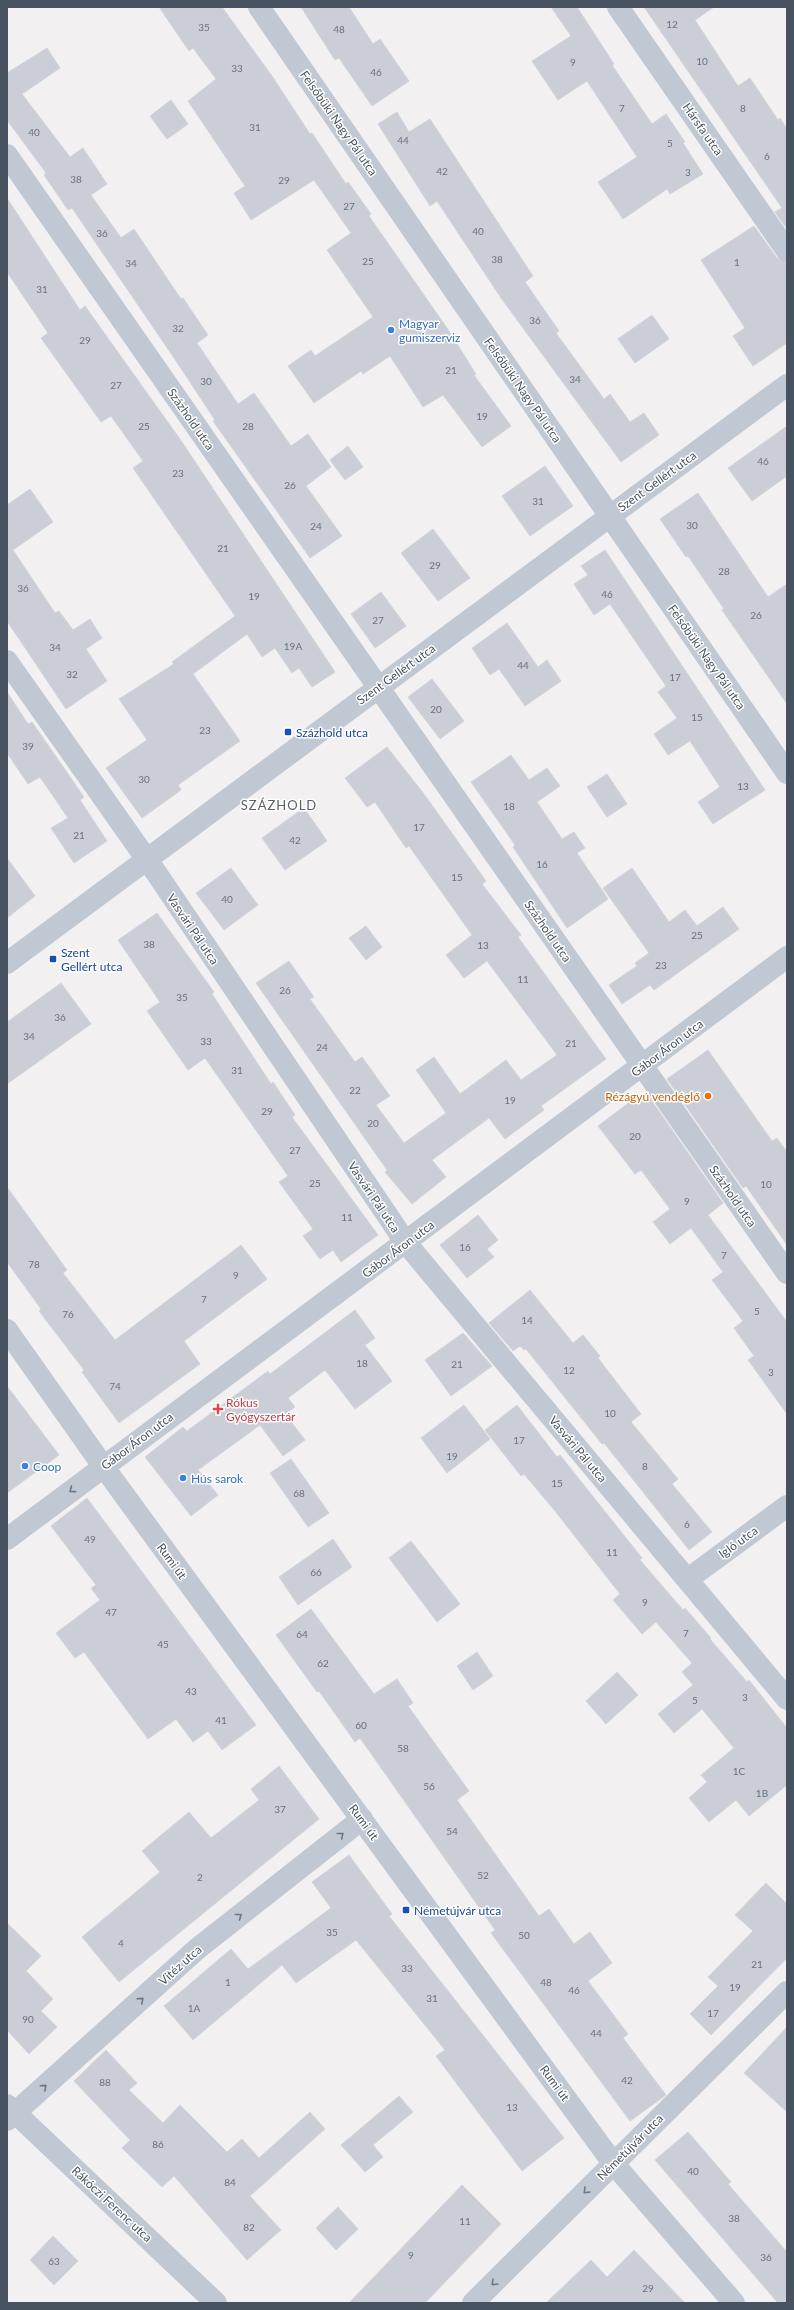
<svg xmlns="http://www.w3.org/2000/svg" width="794" height="2310" font-family="Lato,sans-serif">
<style>
.building{fill:#cbced6;stroke:#d3d5dc}
.lines{fill:none;stroke-linecap:round;stroke-linejoin:round}
.minor{stroke:#c0c9d3;stroke-width:22}
.oneway{stroke:#6b7682}
.shop-dot{fill:#3f7fe0;stroke:#fff;stroke-width:1.5}
.transit-dot{fill:#1a4fb4;stroke:#fff;stroke-width:1.5}
.food-dot{fill:#e8710a;stroke:#fff;stroke-width:1.5}
.health-dot{fill:#e0444e;stroke:#fff;stroke-width:1.5}
.labels{text-anchor:middle;dominant-baseline:central;stroke-width:3;stroke-linejoin:round;paint-order:stroke}
.number-label{font-size:10px;fill:#67717d}
.street-label{font-size:12px;fill:#46525f;stroke:#fff}
.shop-label{font-size:12px;fill:#366cbe;stroke:#fff;text-anchor:start}
.transit-label{font-size:12px;fill:#164399;stroke:#fff;text-anchor:start}
.food-label{font-size:12px;fill:#c56008;stroke:#fff;text-anchor:end}
.health-label{font-size:12px;fill:#be3a42;stroke:#fff;text-anchor:start}
.neighbourhood-label{font-size:13px;letter-spacing:1px;fill:#5c6065;stroke:#fff}
</style>
<rect width="100%" height="100%" fill="#f2f0f0"/>
<g class="building">
<path d="M159 7H222L272 76 310 134 312 133 346 184 348 182 371 214 369 216 447 328 476 374 474 375 511 426 482 447 443 395 423 407 390 356 363 374 361 371 314 403 288 366 311 350 315 356 373 317 327 250 351 233 314 180 251 220 234 193 245 186 188 101 216 79 193 48 189 51Z"/>
<path d="M301 7H349L373 44 380 39 409 81 372 106 339 58 335 60Z"/>
<path d="M551 7H577L614 64 612 65 652 124 666 114 685 142 683 143 703 174 670 194 667 189 623 219 598 182 637 157 587 81 558 100 532 61 571 36Z"/>
<path d="M644 7H714L695 20 738 86 750 78 778 120 780 118 787 129V229L775 212 782 208Z"/>
<path d="M47 48 60 68 22 94 70 157 83 148 107 184 91 195 121 238 134 229 181 299 183 298 208 335 197 343 238 404 254 393 291 446 308 434 331 467 306 486 342 536 310 558 213 421 215 420 174 358 72 208 68 210 44 175 46 173 7 120V73Z"/>
<path d="M171 100 188 124 167 139 150 116Z"/>
<path d="M397 112 409 132 430 119 533 276 525 282 559 331 556 333 604 399 610 394 630 422 644 413 659 435 621 462 501 298 437 201 430 206 378 124Z"/>
<path d="M7 198 80 310 85 306 182 442 335 672 312 687 299 668 292 673 275 648 262 657 247 634 193 674 240 741 178 785 181 790 142 818 106 768 147 740 119 699 174 664 172 662 235 616 133 468 143 461 111 416 101 422 41 338 48 333 7 272Z"/>
<path d="M754 226 777 258 787 263V343L753 366 733 336 745 328 701 260Z"/>
<path d="M652 315 669 339 635 363 618 339Z"/>
<path d="M787 426V476L752 501 728 468Z"/>
<path d="M348 446 363 467 345 480 330 460Z"/>
<path d="M545 466 573 506 530 536 502 496Z"/>
<path d="M30 489 53 522 13 550 55 613 59 611 73 630 90 619 102 638 86 649 107 681 66 709 7 621V505Z"/>
<path d="M698 493 768 597 787 584V704L722 610 724 609 688 556 686 557 660 519Z"/>
<path d="M433 529 470 578 438 601 401 553Z"/>
<path d="M605 550 765 790 713 824 698 802 720 787 690 741 668 755 654 734 677 718 658 692 666 686 610 604 594 615 574 584 588 575 581 566Z"/>
<path d="M381 592 406 626 375 648 351 614Z"/>
<path d="M507 623 538 667 547 660 561 681 525 706 499 669 490 675 472 648Z"/>
<path d="M432 679 464 721 440 739 408 697Z"/>
<path d="M7 692 28 724 32 722 84 797 80 800 107 841 74 863 51 828 68 818 40 777 28 784 7 753Z"/>
<path d="M387 747 424 794 486 881 482 884 521 935 518 937 606 1059 541 1106 544 1110 505 1139 489 1118 432 1160 446 1177 412 1204 385 1172 387 1170 256 983 289 961 314 997 310 999 355 1062 362 1057 390 1096 376 1105 404 1143 446 1113 416 1070 434 1057 460 1094 506 1060 521 1080 557 1055 487 961 464 978 446 955 472 935 409 846 406 848 375 802 367 807 345 778Z"/>
<path d="M511 755 529 780 547 768 560 786 537 802 562 839 574 832 585 848 577 853 608 899 567 928 513 847 515 845 471 782Z"/>
<path d="M607 774 627 804 607 817 587 787Z"/>
<path d="M304 808 327 841 285 870 262 838Z"/>
<path d="M7 858 35 896 7 918Z"/>
<path d="M231 868 258 905 224 930 196 893Z"/>
<path d="M632 868 669 922 685 910 697 926 723 907 739 929 654 990 650 985 622 1004 609 985 637 966 635 963 649 953 603 888Z"/>
<path d="M157 913 214 992 212 994 271 1084 273 1082 295 1115 292 1117 378 1235 341 1262 333 1250 320 1259 303 1236 313 1229 279 1182 288 1176 205 1058 188 1070 147 1011 160 1002 118 940Z"/>
<path d="M366 926 382 947 366 960 349 938Z"/>
<path d="M61 983 91 1024 7 1084V1022Z"/>
<path d="M708 1050 772 1141 777 1138 787 1152V1245L746 1186 743 1188 667 1079Z"/>
<path d="M647 1094 723 1203 708 1215 787 1322V1414L748 1360 754 1356 734 1328 743 1321 712 1280 723 1272 691 1228 670 1244 653 1222 670 1209 641 1170 635 1174 598 1126 635 1098 637 1101Z"/>
<path d="M7 1187 67 1270 63 1273 115 1340 241 1245 267 1279 184 1341 200 1364 119 1423 82 1372 84 1370 39 1311 41 1309 7 1262Z"/>
<path d="M478 1215 498 1240 487 1249 494 1257 467 1278 440 1245Z"/>
<path d="M530 1290 573 1343 583 1335 600 1356 598 1358 641 1414 631 1422 678 1479 672 1484 712 1532 689 1550 604 1443 602 1444 526 1349 524 1350 520 1346 513 1351 489 1323Z"/>
<path d="M355 1310 375 1338 365 1345 392 1381 355 1409 325 1370 288 1398 295 1407 285 1414 305 1440 283 1456 260 1425 198 1470 218 1495 191 1516 145 1457 183 1427 187 1431 268 1371 270 1374Z"/>
<path d="M463 1333 492 1366 451 1396 425 1360Z"/>
<path d="M7 1386 59 1455 7 1493Z"/>
<path d="M464 1405 490 1439 447 1473 421 1438Z"/>
<path d="M517 1405 557 1457 560 1455 642 1558 640 1560 683 1610 685 1608 711 1638 710 1639 747 1682 749 1680 787 1728V1785L749 1816 736 1800 709 1822 689 1798 707 1782 701 1775 734 1748 702 1709 674 1733 658 1714 693 1685 682 1672 692 1663 656 1622 642 1634 613 1600 620 1594 555 1511 524 1474 521 1476 485 1430Z"/>
<path d="M291 1459 329 1513 308 1527 270 1473Z"/>
<path d="M87 1498 256 1725 222 1750 208 1731 193 1742 176 1719 148 1739 84 1652 75 1658 56 1633 100 1600 91 1588 96 1585 51 1526Z"/>
<path d="M333 1539 352 1567 298 1605 279 1577Z"/>
<path d="M411 1541 460 1604 437 1622 389 1558Z"/>
<path d="M311 1609 374 1694 397 1679 413 1703 408 1706 469 1791 457 1800 539 1916 549 1909 574 1944 590 1932 612 1963 588 1981 628 2034 623 2038 666 2095 630 2121 491 1933 495 1930 360 1738 355 1742 319 1691 317 1692 276 1635Z"/>
<path d="M477 1652 493 1676 473 1690 457 1666Z"/>
<path d="M617 1672 638 1695 606 1724 586 1701Z"/>
<path d="M279 1766 319 1819 119 1982 82 1937 160 1872 142 1851 189 1812 211 1838 259 1800 251 1789Z"/>
<path d="M349 1855 392 1914 389 1916 564 2138 522 2171 436 2056 445 2050 356 1940 296 1983 282 1965 193 2040 164 2006 231 1949 248 1969 331 1908 312 1882Z"/>
<path d="M766 1883 787 1904V1958L711 2035 690 2014 718 1986 708 1977 753 1931 735 1915Z"/>
<path d="M7 1923 41 1956 26 1971 53 1999 41 2011 57 2027 29 2054 7 2030Z"/>
<path d="M787 2027V2112L744 2073Z"/>
<path d="M106 2050 137 2083 129 2090 163 2123 180 2105 227 2152 242 2139 259 2158 310 2112 325 2129 250 2196 281 2230 247 2260 174 2176 162 2187 122 2148 130 2140 74 2081Z"/>
<path d="M399 2096 413 2112 373 2145 383 2157 365 2172 341 2145Z"/>
<path d="M688 2132 731 2182 728 2184 787 2252V2303H778L655 2160Z"/>
<path d="M462 2185 501 2224 425 2303H349Z"/>
<path d="M338 2207 358 2229 336 2250 316 2228Z"/>
<path d="M53 2236 78 2261 54 2285 30 2260Z"/>
<path d="M634 2250 685 2303H546L591 2260 607 2277Z"/>
</g>
<g class="lines">
<g class="minor">
<path d="M259 7 787 773"/>
<path d="M618 7 787 251"/>
<path d="M7 155 787 1273"/>
<path d="M7 661 157 874 406 1243 787 1699"/>
<path d="M7 963 787 385"/>
<path d="M7 1330 103 1466 613 2163 734 2303"/>
<path d="M7 1539 787 957"/>
<path d="M688 1579 787 1506"/>
<path d="M7 2105 216 2303"/>
<path d="M7 2120 197 1949 362 1819"/>
<path d="M473 2303 787 1992"/>
</g>
</g>
<defs><path id="oneway-chevron" d="M-2-3.5L2.5 0L-2 3.5" fill="none" stroke-width="1.6" stroke-linecap="round" stroke-linejoin="round"/></defs>
<g class="oneway">
<use href="#oneway-chevron" transform="translate(72 1490) rotate(143)"/>
<use href="#oneway-chevron" transform="translate(341 1835) rotate(-39)"/>
<use href="#oneway-chevron" transform="translate(239 1916) rotate(-38)"/>
<use href="#oneway-chevron" transform="translate(141 2000) rotate(-42)"/>
<use href="#oneway-chevron" transform="translate(44 2087) rotate(-42)"/>
<use href="#oneway-chevron" transform="translate(586 2191) rotate(135)"/>
<use href="#oneway-chevron" transform="translate(494 2283) rotate(135)"/>
</g>
<g class="shop-dot">
<circle cx="391" cy="330" r="4"/>
<circle cx="25" cy="1466" r="4"/>
<circle cx="183" cy="1478" r="4"/>
</g>
<g class="transit-dot">
<rect x="284" y="728" width="8" height="8" rx="2"/>
<rect x="49" y="955" width="8" height="8" rx="2"/>
<rect x="402" y="1906" width="8" height="8" rx="2"/>
</g>
<circle class="food-dot" cx="708" cy="1096" r="4"/>
<path class="health-dot" d="M216 1403h4v4h4v4h-4v4h-4v-4h-4v-4h4z"/>
<g class="labels">
<g class="number-label">
<text x="672" y="24">12</text>
<text x="204" y="27">35</text>
<text x="339" y="29">48</text>
<text x="702" y="61">10</text>
<text x="573" y="62">9</text>
<text x="237" y="68">33</text>
<text x="376" y="72">46</text>
<text x="622" y="108">7</text>
<text x="743" y="108">8</text>
<text x="255" y="127">31</text>
<text x="34" y="132">40</text>
<text x="403" y="140">44</text>
<text x="670" y="143">5</text>
<text x="767" y="156">6</text>
<text x="442" y="171">42</text>
<text x="688" y="172">3</text>
<text x="76" y="179">38</text>
<text x="284" y="180">29</text>
<text x="349" y="206">27</text>
<text x="478" y="231">40</text>
<text x="102" y="233">36</text>
<text x="497" y="259">38</text>
<text x="368" y="261">25</text>
<text x="737" y="262">1</text>
<text x="131" y="263">34</text>
<text x="42" y="289">31</text>
<text x="535" y="320">36</text>
<text x="178" y="328">32</text>
<text x="85" y="340">29</text>
<text x="451" y="370">21</text>
<text x="575" y="379">34</text>
<text x="206" y="381">30</text>
<text x="116" y="385">27</text>
<text x="482" y="416">19</text>
<text x="144" y="426">25</text>
<text x="248" y="426">28</text>
<text x="763" y="461">46</text>
<text x="178" y="473">23</text>
<text x="290" y="485">26</text>
<text x="538" y="501">31</text>
<text x="692" y="525">30</text>
<text x="316" y="526">24</text>
<text x="223" y="548">21</text>
<text x="435" y="565">29</text>
<text x="724" y="571">28</text>
<text x="23" y="588">36</text>
<text x="607" y="594">46</text>
<text x="254" y="596">19</text>
<text x="756" y="615">26</text>
<text x="378" y="620">27</text>
<text x="293" y="646">19A</text>
<text x="55" y="647">34</text>
<text x="523" y="665">44</text>
<text x="72" y="674">32</text>
<text x="675" y="677">17</text>
<text x="436" y="709">20</text>
<text x="697" y="717">15</text>
<text x="205" y="730">23</text>
<text x="28" y="746">39</text>
<text x="144" y="779">30</text>
<text x="743" y="786">13</text>
<text x="509" y="806">18</text>
<text x="419" y="827">17</text>
<text x="79" y="835">21</text>
<text x="295" y="840">42</text>
<text x="542" y="864">16</text>
<text x="457" y="877">15</text>
<text x="227" y="899">40</text>
<text x="697" y="935">25</text>
<text x="149" y="944">38</text>
<text x="483" y="945">13</text>
<text x="661" y="965">23</text>
<text x="523" y="979">11</text>
<text x="285" y="990">26</text>
<text x="182" y="997">35</text>
<text x="60" y="1017">36</text>
<text x="29" y="1036">34</text>
<text x="206" y="1041">33</text>
<text x="571" y="1043">21</text>
<text x="322" y="1047">24</text>
<text x="237" y="1070">31</text>
<text x="355" y="1090">22</text>
<text x="510" y="1100">19</text>
<text x="267" y="1111">29</text>
<text x="373" y="1123">20</text>
<text x="635" y="1136">20</text>
<text x="295" y="1150">27</text>
<text x="315" y="1183">25</text>
<text x="766" y="1184">10</text>
<text x="687" y="1201">9</text>
<text x="347" y="1217">11</text>
<text x="465" y="1247">16</text>
<text x="724" y="1255">7</text>
<text x="34" y="1264">78</text>
<text x="236" y="1275">9</text>
<text x="204" y="1299">7</text>
<text x="757" y="1311">5</text>
<text x="68" y="1314">76</text>
<text x="527" y="1320">14</text>
<text x="362" y="1363">18</text>
<text x="457" y="1364">21</text>
<text x="569" y="1370">12</text>
<text x="771" y="1372">3</text>
<text x="115" y="1386">74</text>
<text x="610" y="1413">10</text>
<text x="519" y="1440">17</text>
<text x="452" y="1456">19</text>
<text x="645" y="1466">8</text>
<text x="557" y="1483">15</text>
<text x="299" y="1493">68</text>
<text x="687" y="1524">6</text>
<text x="90" y="1539">49</text>
<text x="612" y="1552">11</text>
<text x="316" y="1572">66</text>
<text x="645" y="1602">9</text>
<text x="111" y="1612">47</text>
<text x="686" y="1633">7</text>
<text x="302" y="1634">64</text>
<text x="163" y="1644">45</text>
<text x="323" y="1663">62</text>
<text x="191" y="1691">43</text>
<text x="745" y="1697">3</text>
<text x="695" y="1700">5</text>
<text x="221" y="1720">41</text>
<text x="361" y="1725">60</text>
<text x="403" y="1748">58</text>
<text x="739" y="1771">1C</text>
<text x="429" y="1786">56</text>
<text x="762" y="1793">1B</text>
<text x="280" y="1809">37</text>
<text x="452" y="1831">54</text>
<text x="483" y="1875">52</text>
<text x="200" y="1877">2</text>
<text x="332" y="1932">35</text>
<text x="524" y="1935">50</text>
<text x="121" y="1943">4</text>
<text x="757" y="1964">21</text>
<text x="407" y="1968">33</text>
<text x="228" y="1982">1</text>
<text x="546" y="1982">48</text>
<text x="735" y="1987">19</text>
<text x="574" y="1990">46</text>
<text x="432" y="1998">31</text>
<text x="194" y="2008">1A</text>
<text x="713" y="2013">17</text>
<text x="28" y="2019">90</text>
<text x="596" y="2033">44</text>
<text x="627" y="2080">42</text>
<text x="105" y="2082">88</text>
<text x="512" y="2107">13</text>
<text x="158" y="2144">86</text>
<text x="693" y="2171">40</text>
<text x="230" y="2182">84</text>
<text x="734" y="2218">38</text>
<text x="465" y="2221">11</text>
<text x="249" y="2227">82</text>
<text x="411" y="2255">9</text>
<text x="766" y="2257">36</text>
<text x="54" y="2261">63</text>
<text x="648" y="2288">29</text>
</g>
<g class="street-label">
<text transform="translate(339 123) rotate(55)">Felsőbüki Nagy Pál utca</text>
<text transform="translate(703 129) rotate(55)">Hársfa utca</text>
<text transform="translate(523 390) rotate(55)">Felsőbüki Nagy Pál utca</text>
<text transform="translate(191 419) rotate(55)">Százhold utca</text>
<text transform="translate(657 481) rotate(-36)">Szent Gellért utca</text>
<text transform="translate(707 657) rotate(55)">Felsőbüki Nagy Pál utca</text>
<text transform="translate(396 674) rotate(-36)">Szent Gellért utca</text>
<text transform="translate(193 929) rotate(56)">Vasvári Pál utca</text>
<text transform="translate(548 931) rotate(55)">Százhold utca</text>
<text transform="translate(667 1048) rotate(-37)">Gábor Áron utca</text>
<text transform="translate(733 1196) rotate(55)">Százhold utca</text>
<text transform="translate(374 1197) rotate(56)">Vasvári Pál utca</text>
<text transform="translate(398 1249) rotate(-37)">Gábor Áron utca</text>
<text transform="translate(137 1441) rotate(-37)">Gábor Áron utca</text>
<text transform="translate(578 1449) rotate(50)">Vasvári Pál utca</text>
<text transform="translate(738 1542) rotate(-36)">Igló utca</text>
<text transform="translate(172 1561) rotate(54)">Rumi út</text>
<text transform="translate(364 1822) rotate(54)">Rumi út</text>
<text transform="translate(180 1965) rotate(-42)">Vitéz utca</text>
<text transform="translate(555 2083) rotate(54)">Rumi út</text>
<text transform="translate(630 2147) rotate(-45)">Németújvár utca</text>
<text transform="translate(112 2204) rotate(43)">Rákóczi Ferenc utca</text>
</g>
<g class="shop-label">
<text x="399" y="323">Magyar<tspan x="399" dy="14">gumiszerviz</tspan></text>
<text x="33" y="1466">Coop</text>
<text x="191" y="1478">Hús sarok</text>
</g>
<g class="transit-label">
<text x="296" y="732">Százhold utca</text>
<text x="61" y="952">Szent<tspan x="61" dy="14">Gellért utca</tspan></text>
<text x="414" y="1910">Németújvár utca</text>
</g>
<g class="food-label">
<text x="700" y="1096">Rézágyú vendéglő</text>
</g>
<g class="health-label">
<text x="226" y="1402">Rókus<tspan x="226" dy="14">Gyógyszertár</tspan></text>
</g>
<g class="neighbourhood-label">
<text x="279" y="805">SZÁZHOLD</text>
</g>
</g>
<rect width="794" height="2310" fill="none" stroke="#46525f" stroke-width="16"/>
</svg>
